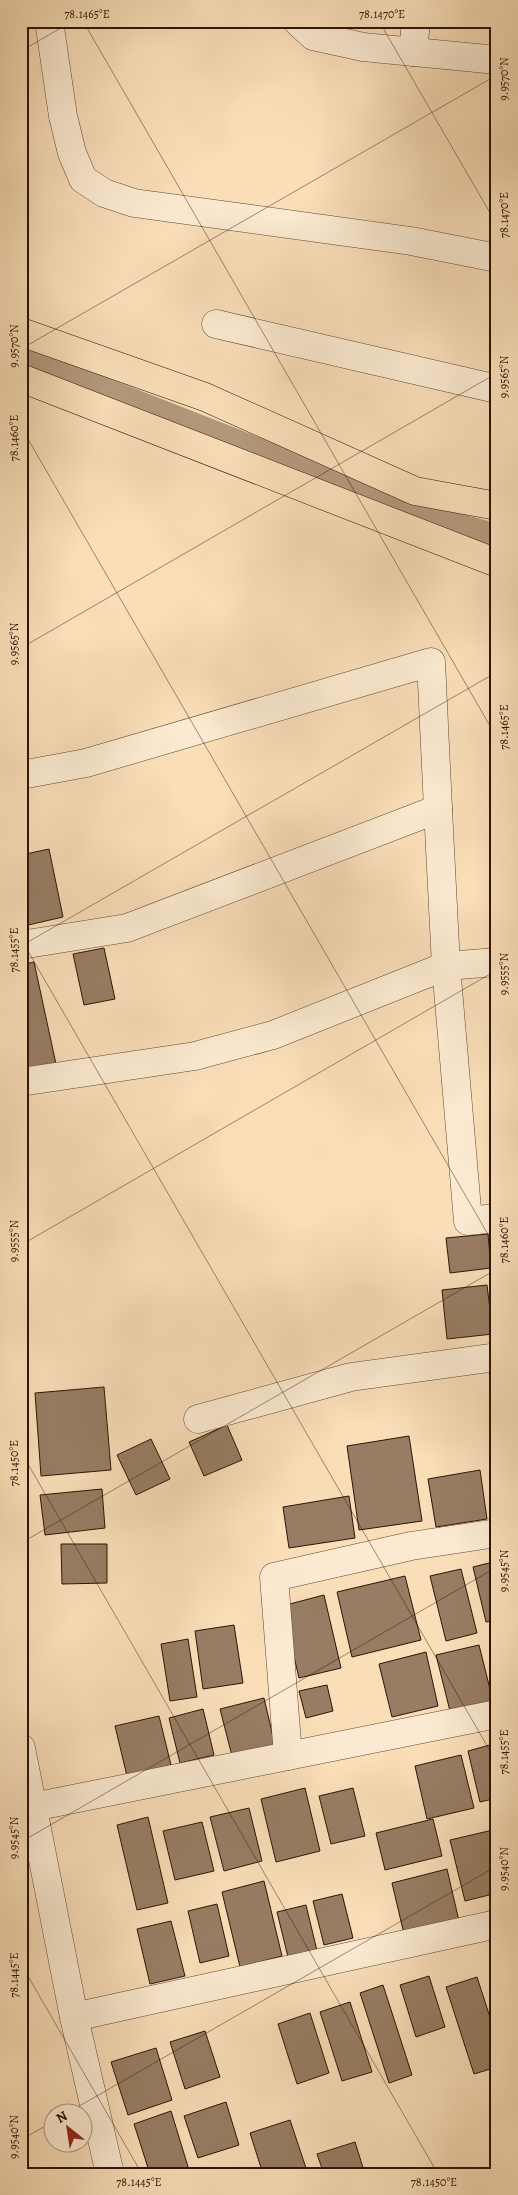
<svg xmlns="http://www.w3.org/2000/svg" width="518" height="2195" font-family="Alegreya,serif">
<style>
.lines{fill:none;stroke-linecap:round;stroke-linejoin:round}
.canal{stroke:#b4997c;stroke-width:32}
.building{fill:#977d63;stroke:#2d1407}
.minor-casing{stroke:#604633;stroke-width:29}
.primary-casing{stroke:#2d1407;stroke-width:29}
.minor{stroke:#fbead1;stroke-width:28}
.primary{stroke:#f9deb8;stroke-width:28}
.ticks{fill:none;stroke:#2d1407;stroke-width:1;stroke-opacity:0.45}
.neatline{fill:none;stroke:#2d1407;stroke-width:2}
.ticks-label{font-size:12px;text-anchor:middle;fill:#2d1407}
</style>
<rect width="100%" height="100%" fill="#f9deb8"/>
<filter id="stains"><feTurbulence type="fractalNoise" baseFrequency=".004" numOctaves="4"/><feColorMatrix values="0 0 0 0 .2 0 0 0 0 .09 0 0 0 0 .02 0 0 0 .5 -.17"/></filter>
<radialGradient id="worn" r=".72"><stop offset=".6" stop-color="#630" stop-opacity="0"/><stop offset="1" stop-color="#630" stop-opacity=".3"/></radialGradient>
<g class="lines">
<path class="canal" d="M21 361 431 522 497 540"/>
</g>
<g class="building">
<path d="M49 849 63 917 24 926 21 915V855Z"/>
<path d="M104 948 115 999 84 1005 73 954Z"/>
<path d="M34 962 56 1064 21 1072V965Z"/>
<path d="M488 1234 491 1268 450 1273 446 1238Z"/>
<path d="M487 1285 493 1334 447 1339 442 1290Z"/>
<path d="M104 1387 111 1470 41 1476 35 1393Z"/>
<path d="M227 1425 242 1460 204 1476 189 1442Z"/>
<path d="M409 1436 422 1521 359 1530 347 1446Z"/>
<path d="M151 1439 170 1479 136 1495 117 1455Z"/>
<path d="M480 1470 487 1519 436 1527 428 1479Z"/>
<path d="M102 1489 105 1528 45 1535 40 1495Z"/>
<path d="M349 1496 355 1538 289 1548 283 1507Z"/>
<path d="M61 1544H107V1583L62 1584Z"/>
<path d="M497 1561V1620L486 1622 473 1567Z"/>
<path d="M461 1569 477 1633 446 1641 430 1576Z"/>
<path d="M405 1576 421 1640 352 1657 337 1592Z"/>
<path d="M324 1595 341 1668 299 1678 282 1606Z"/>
<path d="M234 1625 243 1683 203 1689 195 1631Z"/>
<path d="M188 1639 197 1697 170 1701 161 1644Z"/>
<path d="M479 1645 493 1701 450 1711 436 1655Z"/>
<path d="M426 1652 438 1706 392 1717 379 1664Z"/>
<path d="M327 1685 333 1711 306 1718 299 1691Z"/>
<path d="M264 1698 275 1745 232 1756 220 1709Z"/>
<path d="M203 1709 214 1755 180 1763 169 1718Z"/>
<path d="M159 1716 171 1765 127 1776 115 1726Z"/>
<path d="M497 1743V1798L480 1802 468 1751Z"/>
<path d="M461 1755 474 1808 427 1819 415 1766Z"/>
<path d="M305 1788 320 1851 276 1862 261 1799Z"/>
<path d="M353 1788 365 1836 331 1844 319 1796Z"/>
<path d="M249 1808 262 1861 224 1871 210 1817Z"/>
<path d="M148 1817 168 1903 137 1910 117 1825Z"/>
<path d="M433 1819 442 1856 385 1870 376 1833Z"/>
<path d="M202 1822 214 1871 175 1880 163 1831Z"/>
<path d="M497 1829V1893L465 1901 450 1840Z"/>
<path d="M447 1869 459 1921 404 1934 392 1883Z"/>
<path d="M264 1881 282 1956 240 1967 222 1892Z"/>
<path d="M342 1894 353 1938 324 1945 313 1901Z"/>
<path d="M217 1904 229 1956 200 1963 188 1911Z"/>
<path d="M306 1905 318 1955 289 1961 277 1912Z"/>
<path d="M171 1921 185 1976 150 1984 137 1929Z"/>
<path d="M429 1976 445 2027 416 2037 400 1985Z"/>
<path d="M477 1977 497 2039V2067L474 2074 446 1987Z"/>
<path d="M383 1985 412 2075 389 2083 360 1993Z"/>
<path d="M350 2002 372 2072 342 2081 320 2012Z"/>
<path d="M310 2013 329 2073 297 2084 278 2024Z"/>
<path d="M205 2031 220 2077 185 2089 170 2042Z"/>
<path d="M156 2048 172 2100 128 2115 111 2062Z"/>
<path d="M226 2102 239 2145 198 2158 184 2116Z"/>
<path d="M171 2111 189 2170 179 2174H150L134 2124Z"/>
<path d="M290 2120 308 2174H263L250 2133Z"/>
<path d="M355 2142 365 2174H324L317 2154Z"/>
</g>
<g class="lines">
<g class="minor-casing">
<g id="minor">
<path d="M49 21 63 116 72 153 83 179 104 193 134 203 411 241 497 258"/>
<path d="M297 21 313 36 363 47 497 60"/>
<path d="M413 52 416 21"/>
<path d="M216 324 497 389"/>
<path d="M21 775 86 763 431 662 438 809"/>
<path d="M21 945 127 928 438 809 446 966 468 1221 497 1218"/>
<path d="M21 1082 195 1056 273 1035 446 966 497 962"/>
<path d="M198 1419 351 1377 497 1357"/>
<path d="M21 1748 74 2017 497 1924"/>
<path d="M288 1756 274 1577 411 1546 497 1533"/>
<path d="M33 1807 497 1714"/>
<path d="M74 2017 110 2174"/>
</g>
</g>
<g class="primary-casing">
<g id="primary">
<path d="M21 332 205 397 415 491 497 506"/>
<path d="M21 378 497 563"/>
</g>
</g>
<use href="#minor" class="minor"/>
<use href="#primary" class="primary"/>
</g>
<path class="ticks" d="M83 21 497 738M379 21 497 225M21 51 73 21M21 349 497 75M21 427 497 1250M21 648 497 373M21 939 497 1763M21 946 497 672M21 1245 497 970M21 1452 438 2174M21 1543 497 1269M21 1842 497 1567M21 1964 142 2174M69 2112 497 1866M21 2140 52 2122M480 2174 497 2164"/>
<rect width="518" height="2195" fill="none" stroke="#f9deb8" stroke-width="55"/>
<g transform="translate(68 2128) rotate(330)"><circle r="24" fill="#fbead1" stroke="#a99480"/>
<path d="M0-4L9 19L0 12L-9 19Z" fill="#8f2418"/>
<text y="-8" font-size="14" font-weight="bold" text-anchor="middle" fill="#2d1407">N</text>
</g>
<rect x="28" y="28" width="462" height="2140" class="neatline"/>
<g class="ticks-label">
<text x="87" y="18">78.1465°E</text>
<text x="382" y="18">78.1470°E</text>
<text transform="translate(504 79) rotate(-90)" y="4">9.9570°N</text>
<text transform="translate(504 215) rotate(-90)" y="4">78.1470°E</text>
<text transform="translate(14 346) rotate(-90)" y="4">9.9570°N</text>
<text transform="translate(504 377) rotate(-90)" y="4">9.9565°N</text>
<text transform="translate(14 438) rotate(-90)" y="4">78.1460°E</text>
<text transform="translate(14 644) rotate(-90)" y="4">9.9565°N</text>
<text transform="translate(504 727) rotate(-90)" y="4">78.1465°E</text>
<text transform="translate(14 950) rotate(-90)" y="4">78.1455°E</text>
<text transform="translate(504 974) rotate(-90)" y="4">9.9555°N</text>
<text transform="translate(504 1240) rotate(-90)" y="4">78.1460°E</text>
<text transform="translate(14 1241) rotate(-90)" y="4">9.9555°N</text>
<text transform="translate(14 1463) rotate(-90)" y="4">78.1450°E</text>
<text transform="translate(504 1571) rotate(-90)" y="4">9.9545°N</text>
<text transform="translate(504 1752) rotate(-90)" y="4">78.1455°E</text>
<text transform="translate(14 1838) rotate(-90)" y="4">9.9545°N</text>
<text transform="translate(504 1869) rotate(-90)" y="4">9.9540°N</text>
<text transform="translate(14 1975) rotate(-90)" y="4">78.1445°E</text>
<text transform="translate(14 2137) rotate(-90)" y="4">9.9540°N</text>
<text x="139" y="2186">78.1445°E</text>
<text x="434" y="2186">78.1450°E</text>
</g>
<rect width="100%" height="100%" filter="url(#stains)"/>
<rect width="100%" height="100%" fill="url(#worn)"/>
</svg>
